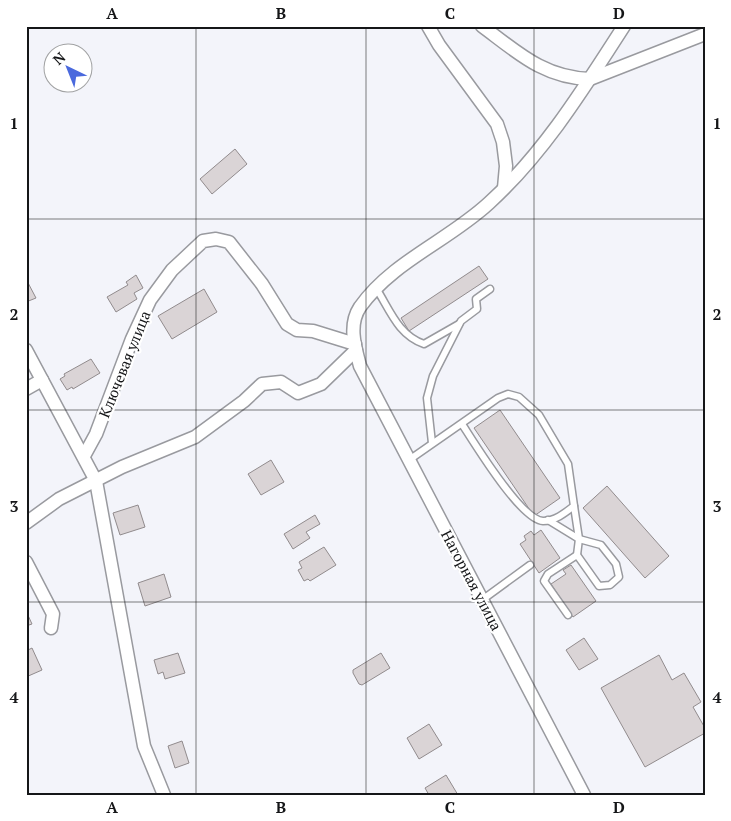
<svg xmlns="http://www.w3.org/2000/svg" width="731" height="821" font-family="'PT Serif',serif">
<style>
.building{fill:#dad4d6;stroke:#918b8d}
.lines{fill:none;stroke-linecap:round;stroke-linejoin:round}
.service-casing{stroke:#999a9f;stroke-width:9}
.minor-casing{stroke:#999a9f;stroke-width:15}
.service{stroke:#fff;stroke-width:6}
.minor{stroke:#fff;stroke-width:12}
.grid{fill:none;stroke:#151618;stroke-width:1;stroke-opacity:0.55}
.labels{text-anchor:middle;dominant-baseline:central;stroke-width:4.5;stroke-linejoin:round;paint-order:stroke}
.street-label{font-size:15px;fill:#151618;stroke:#fff}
.neatline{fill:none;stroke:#151618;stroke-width:2}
.grid-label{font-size:16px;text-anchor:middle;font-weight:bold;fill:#151618}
</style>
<rect width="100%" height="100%" fill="#f3f4fa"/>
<g class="building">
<path d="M235 149 247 164 212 194 200 179Z"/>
<path d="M479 266 488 279 409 331 401 318Z"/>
<path d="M136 275 143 288 134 293 137 299 116 312 107 297 128 285 126 282Z"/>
<path d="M26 279 36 298 26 302Z"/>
<path d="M204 289 217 312 172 339 158 316Z"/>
<path d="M91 359 100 373 73 389 72 387 67 390 60 379 65 376 64 374Z"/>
<path d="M500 410 560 498 534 516 474 428Z"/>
<path d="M271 460 284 482 261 495 248 474Z"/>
<path d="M607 486 669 556 645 578 583 508Z"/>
<path d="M138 505 145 527 120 535 113 513Z"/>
<path d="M315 515 320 524 306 532 310 538 293 549 284 534Z"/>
<path d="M541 530 560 558 539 573 520 544 526 540 524 536 531 531 534 535Z"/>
<path d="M324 547 336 565 310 581 308 579 304 581 298 570 302 568 299 562Z"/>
<path d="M571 565 596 601 573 617 551 584 566 574 563 570Z"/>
<path d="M164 574 171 597 145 606 138 583Z"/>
<path d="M26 611 32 624 26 626Z"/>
<path d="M584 638 598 659 579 670 566 650Z"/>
<path d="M32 648 42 670 26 677V651Z"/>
<path d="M178 653 185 673 165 679 163 672 158 674 154 660Z"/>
<path d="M381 653 390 668 362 685 359 684 353 673V670Z"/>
<path d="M659 655 672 680 684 673 701 702 693 707 705 728V733L645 767 601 688Z"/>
<path d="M429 724 442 745 419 759 407 738Z"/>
<path d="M182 741 189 763 175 768 168 746Z"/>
<path d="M446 775 458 795H429L425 788Z"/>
</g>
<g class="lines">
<g class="service-casing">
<g id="service">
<path d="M376 288C390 310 398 335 424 344L459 324"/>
<path d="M432 443 427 398 433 376 461 321 477 309 476 299 490 289"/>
<path d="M409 460 498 398 508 394 519 397 539 415 568 464 574 506C565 513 555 521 543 521 521 520 475 444 462 424"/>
<path d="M574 506 579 539 577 555"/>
<path d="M548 520 579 539 601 545 616 564 619 577 610 585 599 586 577 555 548 574 544 581 568 615"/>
<path d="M482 600 530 565"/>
</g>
</g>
<g class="minor-casing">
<g id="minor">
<path d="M428 26 439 45 497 124 503 142 506 166 504 188"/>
<path d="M482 26C517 52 544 78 590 79L705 34"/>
<path d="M26 350 96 481 144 746 164 795"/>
<path d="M26 389 42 380"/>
<path d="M84 456 96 434 132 339 150 300 172 270 203 241 216 239 229 242 262 284 287 324 297 330 313 331 355 344"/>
<path d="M26 523 59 499 122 467 195 437 244 401 262 384 281 382 298 393 321 384 356 350"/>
<path d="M26 562 53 614 51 628"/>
<path d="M584 795 360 366C355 347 348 325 360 307 393 261 448 241 489 203 544 153 584 88 624 26"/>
</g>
</g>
<use href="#service" class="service"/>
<use href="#minor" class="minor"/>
</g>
<path class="grid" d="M196 26V795M366 26V795M534 26V795M26 219H705M26 410H705M26 602H705"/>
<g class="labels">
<g class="street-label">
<text transform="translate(124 364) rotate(-68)">Ключевая улица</text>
<text transform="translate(472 580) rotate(62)">Нагорная улица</text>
</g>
</g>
<rect width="731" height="821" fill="none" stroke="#ffffff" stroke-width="55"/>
<g transform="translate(68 68) rotate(317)"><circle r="24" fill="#ffffff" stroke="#a1a2a3"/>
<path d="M0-4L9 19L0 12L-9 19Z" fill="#4a69dd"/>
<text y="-8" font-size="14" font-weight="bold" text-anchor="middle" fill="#151618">N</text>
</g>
<rect x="28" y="28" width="676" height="766" class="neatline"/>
<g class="grid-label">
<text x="112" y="19">A</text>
<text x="281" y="19">B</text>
<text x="450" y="19">C</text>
<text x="619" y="19">D</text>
<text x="14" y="129">1</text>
<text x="717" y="129">1</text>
<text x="14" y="320">2</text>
<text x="717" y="320">2</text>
<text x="14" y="512">3</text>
<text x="717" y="512">3</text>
<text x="14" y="703">4</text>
<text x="717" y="703">4</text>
<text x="112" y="813">A</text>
<text x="281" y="813">B</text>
<text x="450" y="813">C</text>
<text x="619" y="813">D</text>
</g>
</svg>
